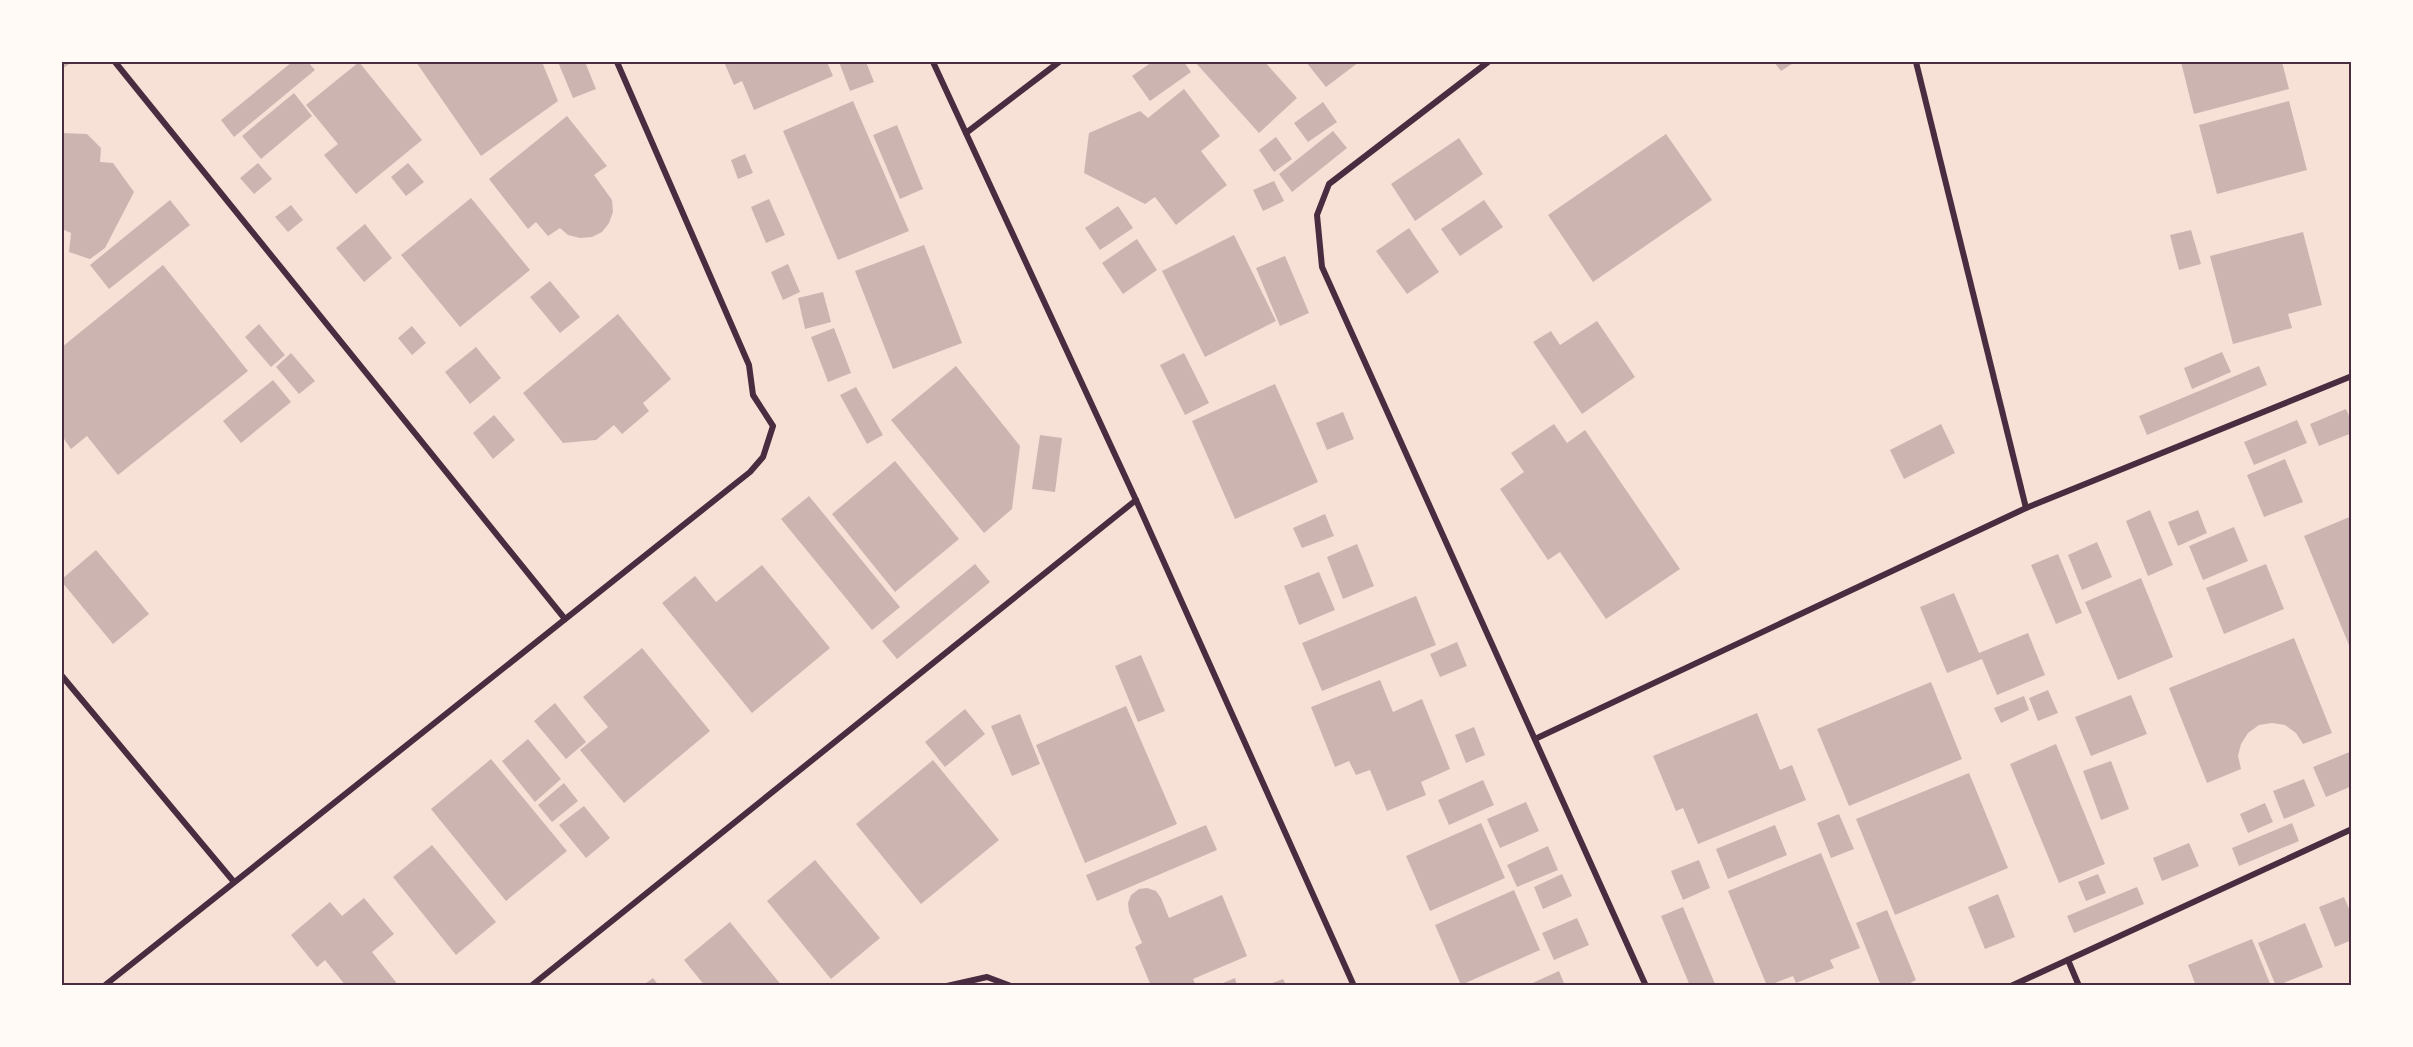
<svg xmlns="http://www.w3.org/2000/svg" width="2413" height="1047" font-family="Barlow,sans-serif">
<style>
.building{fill:#ccb4b1}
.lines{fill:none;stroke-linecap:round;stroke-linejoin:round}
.minor{stroke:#4a2c40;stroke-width:6}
.neatline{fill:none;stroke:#4a2c40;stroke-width:2}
</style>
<rect width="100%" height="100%" fill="#f7e1d7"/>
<g class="building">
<path d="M62 62H72L62 69Z"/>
<path d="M292 62H308L315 70 234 137 221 120Z"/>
<path d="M359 62 422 140 356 194 324 155 338 144 306 105Z"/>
<path d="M416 62H542L558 101 481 156Z"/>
<path d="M558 62H585L596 89 573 98Z"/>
<path d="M724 62H827L833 76 754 110 742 81 734 85Z"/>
<path d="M839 62H866L874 82 850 91Z"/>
<path d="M1152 62H1184L1191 72 1150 101 1132 76Z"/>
<path d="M1195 62H1265L1297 98 1259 133Z"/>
<path d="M1306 62H1359L1326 87Z"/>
<path d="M1774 62H1795L1781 71Z"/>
<path d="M2181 62H2282L2289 89 2194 114Z"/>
<path d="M1184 89 1220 136 1201 151 1227 185 1176 225 1155 197 1145 204 1084 173 1089 133 1140 111 1148 118Z"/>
<path d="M294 93 312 116 261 159 242 136Z"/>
<path d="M853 101 909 231 838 260 783 131Z"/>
<path d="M2289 101 2307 170 2217 194 2199 125Z"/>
<path d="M1323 102 1337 122 1308 142 1294 123Z"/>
<path d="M567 116 607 166 594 175 612 200 613 212 609 223 602 232 592 237 580 238 568 235 560 228 548 236 536 222 528 229 489 179Z"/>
<path d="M897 125 923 189 900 199 873 135Z"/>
<path d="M1333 131 1347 148 1292 192 1279 174Z"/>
<path d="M62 133 87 134 101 148 100 162 113 163 134 192 105 248 90 259 69 252 71 233 62 229Z"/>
<path d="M1666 134 1712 200 1593 282 1548 215Z"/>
<path d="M1276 137 1292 159 1274 172 1259 150Z"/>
<path d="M1459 138 1483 174 1415 221 1391 184Z"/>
<path d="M745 154 753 173 738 179 731 160Z"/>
<path d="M258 163 272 179 254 194 240 178Z"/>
<path d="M408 163 424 182 406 196 391 177Z"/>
<path d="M1274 181 1284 201 1263 211 1253 190Z"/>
<path d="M471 198 530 270 460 327 401 255Z"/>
<path d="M769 199 785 235 766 243 751 207Z"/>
<path d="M170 200 190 225 109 289 90 265Z"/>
<path d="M1484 200 1503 227 1460 256 1441 229Z"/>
<path d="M291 205 303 220 288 232 275 217Z"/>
<path d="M1118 206 1133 228 1100 250 1085 228Z"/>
<path d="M365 224 392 258 364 282 336 248Z"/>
<path d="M1409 228 1439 272 1407 294 1376 251Z"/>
<path d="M2191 230 2201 264 2179 270 2170 235Z"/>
<path d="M2303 232 2322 305 2288 314 2292 328 2233 344 2210 256Z"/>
<path d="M1234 235 1276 321 1205 357 1162 271Z"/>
<path d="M1137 239 1157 270 1123 294 1102 263Z"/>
<path d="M924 245 962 343 893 369 855 271Z"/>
<path d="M1285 256 1309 313 1280 326 1256 268Z"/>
<path d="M788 264 800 292 783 300 771 272Z"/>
<path d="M163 265 248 371 118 475 87 436 71 449 62 436V347Z"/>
<path d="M550 281 580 317 560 333 530 297Z"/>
<path d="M823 292 831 322 805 329 798 298Z"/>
<path d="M618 314 671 379 643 403 649 411 622 434 614 425 596 440 563 443 523 393Z"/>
<path d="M1597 321 1635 377 1582 414 1533 342 1551 331 1560 345Z"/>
<path d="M259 324 285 355 271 367 245 337Z"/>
<path d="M412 326 426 343 412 355 398 338Z"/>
<path d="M834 328 851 373 828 382 811 337Z"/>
<path d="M476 347 501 378 470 404 445 372Z"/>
<path d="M2222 352 2231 372 2192 389 2184 368Z"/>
<path d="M291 353 315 381 299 394 276 367Z"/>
<path d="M1184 353 1209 403 1185 415 1160 365Z"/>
<path d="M956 366 1020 446 1012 509 984 533 891 420Z"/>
<path d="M2259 366 2267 385 2147 435 2139 416Z"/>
<path d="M273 380 291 402 241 443 223 421Z"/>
<path d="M1275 384 1318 482 1235 519 1192 421Z"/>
<path d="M856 387 883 435 867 444 840 395Z"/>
<path d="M2346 409 2352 423V433L2319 446 2310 424Z"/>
<path d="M1343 412 1354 439 1327 450 1316 423Z"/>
<path d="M494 415 515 440 493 459 473 433Z"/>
<path d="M2297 420 2307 443 2254 465 2244 442Z"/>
<path d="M1554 424 1567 443 1585 430 1680 569 1606 619 1560 552 1548 560 1500 489 1524 472 1511 453Z"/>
<path d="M1941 424 1955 453 1904 479 1890 450Z"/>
<path d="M1040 435 1062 438 1055 492 1032 489Z"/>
<path d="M2285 459 2303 502 2264 517 2247 475Z"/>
<path d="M895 461 959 539 895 592 832 514Z"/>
<path d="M809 496 900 607 872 630 781 519Z"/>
<path d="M2150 510 2173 565 2148 576 2126 521Z"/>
<path d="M2198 510 2207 533 2178 546 2168 522Z"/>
<path d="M1325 514 1334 536 1302 548 1293 528Z"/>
<path d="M2352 516V650H2351L2304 536Z"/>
<path d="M2234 527 2248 561 2203 580 2189 546Z"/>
<path d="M2097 542 2112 577 2082 590 2068 555Z"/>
<path d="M1357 544 1374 586 1343 599 1327 557Z"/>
<path d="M96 550 149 614 113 644 62 582V579Z"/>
<path d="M2058 554 2082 613 2056 624 2031 565Z"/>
<path d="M975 564 990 582 897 659 882 641Z"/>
<path d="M2266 564 2284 609 2224 634 2206 588Z"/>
<path d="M762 565 830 648 752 713 662 603 695 576 716 602Z"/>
<path d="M1319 572 1335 610 1299 625 1284 586Z"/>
<path d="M2141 578 2173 657 2118 680 2085 602Z"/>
<path d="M1954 593 1979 653 2028 633 2045 675 1997 695 1982 659 1947 673 1920 607Z"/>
<path d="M1416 596 1436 645 1322 691 1302 643Z"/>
<path d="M2294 638 2332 733 2303 744 2296 733 2285 725 2272 723 2259 725 2248 733 2241 744 2238 756 2241 769 2207 783 2169 688Z"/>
<path d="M1457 642 1467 666 1440 677 1430 654Z"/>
<path d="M642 648 710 731 624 803 580 750 608 727 583 697Z"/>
<path d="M1141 655 1165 711 1138 722 1115 666Z"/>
<path d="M1380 680 1393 712 1422 699 1450 769 1421 782 1426 795 1387 811 1370 770 1356 775 1349 761 1335 767 1311 707Z"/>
<path d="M1931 682 1962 759 1849 806 1817 729Z"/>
<path d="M2048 690 2058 713 2038 721 2029 698Z"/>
<path d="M2131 695 2147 734 2091 756 2075 717Z"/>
<path d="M2024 696 2029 710 2001 723 1994 708Z"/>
<path d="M555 703 586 742 566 759 534 721Z"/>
<path d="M1126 706 1177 824 1085 863 1036 745Z"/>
<path d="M965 709 985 734 945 767 925 742Z"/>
<path d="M1757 713 1780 770 1792 765 1806 800 1698 844 1683 808 1676 811 1653 756Z"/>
<path d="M1020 714 1040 764 1012 776 991 726Z"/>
<path d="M1474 727 1485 755 1466 763 1455 735Z"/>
<path d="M528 739 561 779 535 802 502 761Z"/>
<path d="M2056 744 2105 864 2059 883 2010 764Z"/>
<path d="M2352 751V786L2326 797 2313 767Z"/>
<path d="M491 759 567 851 506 901 431 809Z"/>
<path d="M933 760 999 840 921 904 856 824Z"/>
<path d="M2111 761 2129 809 2101 820 2083 771Z"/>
<path d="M1969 773 2008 868 1895 915 1856 819Z"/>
<path d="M2304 779 2315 806 2284 819 2273 791Z"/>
<path d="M1483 780 1494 805 1449 825 1438 800Z"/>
<path d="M564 783 578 801 552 822 538 805Z"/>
<path d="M1526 802 1539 831 1500 848 1487 819Z"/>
<path d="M2265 803 2273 822 2248 833 2240 814Z"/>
<path d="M584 806 610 838 586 858 559 825Z"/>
<path d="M1839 814 1854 849 1831 858 1817 823Z"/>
<path d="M1481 823 1505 878 1430 911 1406 856Z"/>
<path d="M2292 823 2299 841 2239 866 2232 848Z"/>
<path d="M1206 825 1217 850 1097 901 1086 875Z"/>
<path d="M1775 825 1787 855 1728 879 1716 849Z"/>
<path d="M2189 843 2199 866 2162 881 2153 858Z"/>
<path d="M432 845 496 922 456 955 393 877Z"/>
<path d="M1548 846 1558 870 1517 887 1507 865Z"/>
<path d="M1821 853 1860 948 1830 960 1834 968 1796 983 1793 976 1767 986 1728 891Z"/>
<path d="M815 860 880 938 831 979 767 901Z"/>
<path d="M1699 860 1710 888 1683 900 1671 871Z"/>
<path d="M1562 874 1572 896 1543 909 1534 887Z"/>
<path d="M2098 874 2106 893 2086 901 2078 882Z"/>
<path d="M2137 887 2144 904 2074 933 2067 916Z"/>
<path d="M1147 888 1156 891 1161 898 1169 918 1222 895 1247 956 1193 979 1196 986H1151L1135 947 1142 943 1129 912 1128 903 1131 895 1139 889Z"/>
<path d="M1514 890 1540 950 1461 985 1435 925Z"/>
<path d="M1998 894 2015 937 1985 949 1968 907Z"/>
<path d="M2344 897 2352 916V940L2335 947 2319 907Z"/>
<path d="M364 898 394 934 372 952 399 986H346L325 960 317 967 291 935 330 902 342 916Z"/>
<path d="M1683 907 1715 984 1712 986H1690L1661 916Z"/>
<path d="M1887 910 1916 980 1904 986H1881L1856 923Z"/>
<path d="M1577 918 1589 945 1554 960 1542 933Z"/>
<path d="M730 922 782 986H705L684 960Z"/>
<path d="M2305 923 2323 967 2276 986 2258 943Z"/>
<path d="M2252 939 2271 986H2196L2188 965Z"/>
<path d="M1559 971 1565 986H1526Z"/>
<path d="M653 978 659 986H642Z"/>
<path d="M1235 978 1237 986H1218V985Z"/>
<path d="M1283 979 1286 985H1267Z"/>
</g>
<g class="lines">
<g class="minor">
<path d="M115 62 565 619"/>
<path d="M933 62 1136 500 1354 986"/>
<path d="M1488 62 1329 184 1317 215 1322 267 1646 986"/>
<path d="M1916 62 2026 508"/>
<path d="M966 133 1059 62"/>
<path d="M62 676 234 882"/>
<path d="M1535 739 2026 508 2352 376"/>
<path d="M2068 960 2079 986"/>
<path d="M104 986 750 472 763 457 773 426 753 395 749 365 617 62"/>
<path d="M531 986 1136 500"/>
<path d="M947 986 987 977 1011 986"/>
<path d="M2011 986 2352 829"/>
</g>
</g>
<rect width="2413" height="1047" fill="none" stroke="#fffaf5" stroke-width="126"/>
<rect x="63" y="63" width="2287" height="921" class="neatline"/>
</svg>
